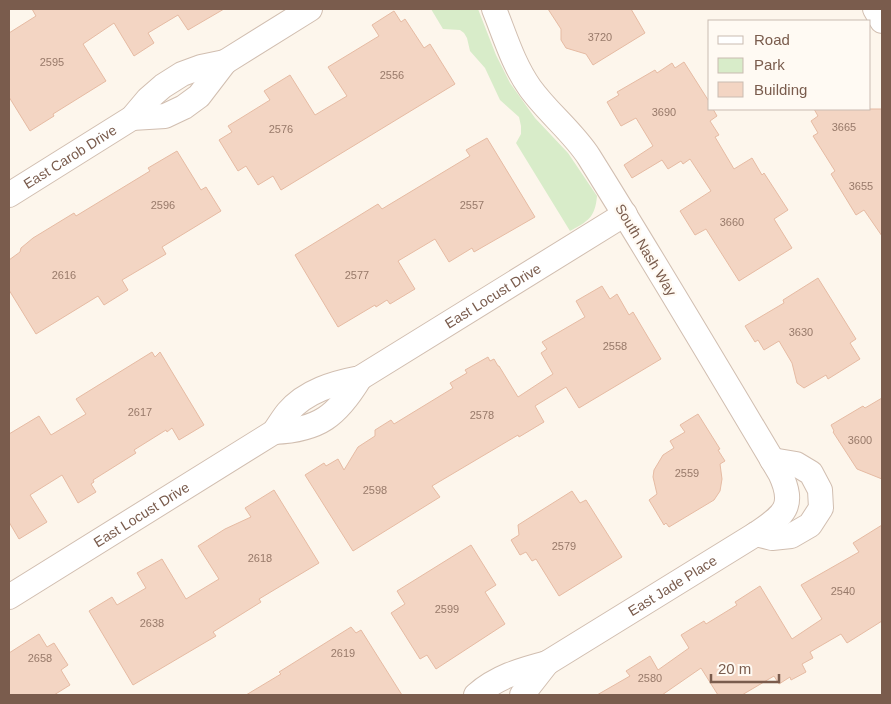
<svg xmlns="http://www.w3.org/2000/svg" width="891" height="704" font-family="Helvetica,sans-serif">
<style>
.green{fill:#d8ecc9}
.building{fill:#f3d5c3;stroke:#e6bba3}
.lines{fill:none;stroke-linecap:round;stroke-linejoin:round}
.street-casing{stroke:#d1beb0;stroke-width:26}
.street{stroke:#fff;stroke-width:24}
.labels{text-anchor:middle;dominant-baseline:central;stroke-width:4.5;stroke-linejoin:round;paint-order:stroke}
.number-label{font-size:11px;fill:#987a6a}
.street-label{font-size:14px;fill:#7a5c4d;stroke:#fffaf3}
</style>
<rect width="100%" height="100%" fill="#fdf6ec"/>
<path class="green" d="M431 9H478L496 55 510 83 535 118 568 153 597 196C595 218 588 221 570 231L516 143 521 134V126L519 117 500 100 485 68 470 51 467 38 464 33 460 30 443 29Z"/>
<g class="building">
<path d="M32 9H224L188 30 178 15 148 33 154 43 134 56 114 23 83 44 106 81 53 114 54 116 30 131 9 97V33L36 16Z"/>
<path d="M548 9H631L645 33 593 65 586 54 566 48 561 40V29Z"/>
<path d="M394 11 401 22 405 19 424 48 430 44 455 84 281 190 273 176 258 185 246 166 238 171 219 140 232 132 228 126 270 100 264 91 290 75 315 115 347 96 328 67 379 36 372 25Z"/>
<path d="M684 62 710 103V109H713L717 116 710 121 719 135 715 137 734 169 752 158 762 175 764 173 788 210 774 219 792 248 739 281 706 229 695 235 680 211 711 191 690 159 683 164 681 161 668 169 662 160 632 178 624 165 653 146 636 118 621 126 607 102 619 95 617 92 655 70 657 73 672 63 675 68Z"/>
<path d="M814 109H882V236L864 210 856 215 831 174 835 171 813 136 818 133 811 121 818 116Z"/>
<path d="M487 138 535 217 474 252 472 248 449 262 435 239 398 261 415 289 390 304 387 300 376 307 375 305 338 327 295 255 378 204 382 209 470 156 466 150Z"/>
<path d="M177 151 201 190 206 187 221 211 162 247 166 254 122 280 128 290 104 305 98 296 36 334 9 290V260L20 252 21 248 33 238 74 213 76 216 150 171 148 168Z"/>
<path d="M818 278 856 339 850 343 860 359 828 379 826 375 804 388 797 383 792 363 779 341 764 350 758 340 755 342 745 326 784 303 783 300Z"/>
<path d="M602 286 610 299 617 294 629 315 633 312 661 359 579 408 566 387 535 406 544 422 519 437 518 435 432 486 440 497 353 551 305 475 324 463 326 466 338 459 344 470 358 447 375 436V430L391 420 394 424 453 388 450 383 467 373 465 370 488 357 490 361 494 359 498 366H499L518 397 553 374 541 353 547 349 542 342 585 317 576 301Z"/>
<path d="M152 352 155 357 160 352 204 425 179 440 172 428 167 432 166 430 134 450 136 453 93 480 94 482 91 484 96 492 78 503 62 475 30 495 47 522 19 539 9 522V434L39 416 51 435 86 414 76 399Z"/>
<path d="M882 398V479L857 469 833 432 834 431 831 425 863 406 865 408Z"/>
<path d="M698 414 720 449 718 450 725 461 720 464 722 479 720 491 714 500 669 527 666 523 664 525 649 500 657 494 653 477 654 470 663 455 674 448 670 441 685 432 680 425Z"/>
<path d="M274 490 319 563 259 599 261 602 213 632 216 636 133 685 89 611 112 597 117 605 146 588 137 573 162 559 186 599 219 579 198 546 225 529 251 517 245 508Z"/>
<path d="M572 491 580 503 586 500 622 557 559 596 536 559 532 561 526 552 520 555 511 540 519 535 518 525Z"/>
<path d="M882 525V621L847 643 841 634 810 652 813 658 802 664 806 672 791 680 790 677 779 684 774 676 742 695H718L701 668 662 695H597L630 676 626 671 650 656 658 670 689 648 681 635 704 621 706 624 737 605 735 602 760 586 792 639 822 619 801 585 859 552 853 543Z"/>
<path d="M471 545 496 585 485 592 505 624 436 669 427 655 420 659 391 613 405 604 397 591Z"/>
<path d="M351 627 356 633 361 630 402 695H246L281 674 279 672Z"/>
<path d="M39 634 47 647 54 643 68 665 61 670 70 685 54 695H9V653Z"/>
</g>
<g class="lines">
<g class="street-casing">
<g id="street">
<path d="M875 9 882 21"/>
<path d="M132 118 165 116 184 107 199 96 225 62"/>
<path id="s1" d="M9 195 132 118 148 99 163 86 182 74 201 67 225 62 310 9"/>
<path d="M274 432C319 430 337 416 360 378"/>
<path d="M756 534 772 538 791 536 810 525 821 508 820 490 811 473 796 464 772 460"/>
<path id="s2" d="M9 597 274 432C279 425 283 418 288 412 306 391 334 383 360 378L625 214"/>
<path id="s3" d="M476 695C497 677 520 670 547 663L756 534C784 515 796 507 780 473 717 367 654 261 589 157 573 132 548 113 530 88 513 64 505 36 494 9"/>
<path d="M522 695 547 663"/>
</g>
</g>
<use href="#street" class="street"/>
</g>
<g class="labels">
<g class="number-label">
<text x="600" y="37">3720</text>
<text x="52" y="62">2595</text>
<text x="392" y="75">2556</text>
<text x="664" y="112">3690</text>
<text x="844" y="127">3665</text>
<text x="281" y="129">2576</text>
<text x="861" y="186">3655</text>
<text x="163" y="205">2596</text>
<text x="472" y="205">2557</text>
<text x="732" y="222">3660</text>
<text x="64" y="275">2616</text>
<text x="357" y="275">2577</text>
<text x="801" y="332">3630</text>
<text x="615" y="346">2558</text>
<text x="140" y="412">2617</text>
<text x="482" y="415">2578</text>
<text x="860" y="440">3600</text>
<text x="687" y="473">2559</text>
<text x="375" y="490">2598</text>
<text x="564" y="546">2579</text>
<text x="260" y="558">2618</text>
<text x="843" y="591">2540</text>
<text x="447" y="609">2599</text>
<text x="152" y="623">2638</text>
<text x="343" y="653">2619</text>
<text x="40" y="658">2658</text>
<text x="650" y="678">2580</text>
</g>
<g class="street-label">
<text stroke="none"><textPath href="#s1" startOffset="72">East Carob Drive</textPath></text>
<text transform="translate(646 250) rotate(59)">South Nash Way</text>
<text stroke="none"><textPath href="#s2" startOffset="574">East Locust Drive</textPath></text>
<text stroke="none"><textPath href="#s2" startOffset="156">East Locust Drive</textPath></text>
<text stroke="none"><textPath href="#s3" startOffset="226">East Jade Place</textPath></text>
</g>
</g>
<rect width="891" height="704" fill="none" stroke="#7a5c4d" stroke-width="20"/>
<rect x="708" y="20" width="162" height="90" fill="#fffaf3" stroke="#cabbb1"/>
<rect x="718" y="36" width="25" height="8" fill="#ffffff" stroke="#cabbb1"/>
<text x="754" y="45" font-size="15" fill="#7a5c4d">Road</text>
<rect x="718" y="58" width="25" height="15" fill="#d8ecc9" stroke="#cabbb1"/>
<text x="754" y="70" font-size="15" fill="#7a5c4d">Park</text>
<rect x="718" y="82" width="25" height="15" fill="#f3d5c3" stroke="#cabbb1"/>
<text x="754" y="95" font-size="15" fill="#7a5c4d">Building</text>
<path d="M711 674v8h68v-8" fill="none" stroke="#7a5c4d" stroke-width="2.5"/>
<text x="718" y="674" font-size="15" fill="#7a5c4d" stroke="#fffaf3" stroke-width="4" paint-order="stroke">20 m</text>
</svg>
